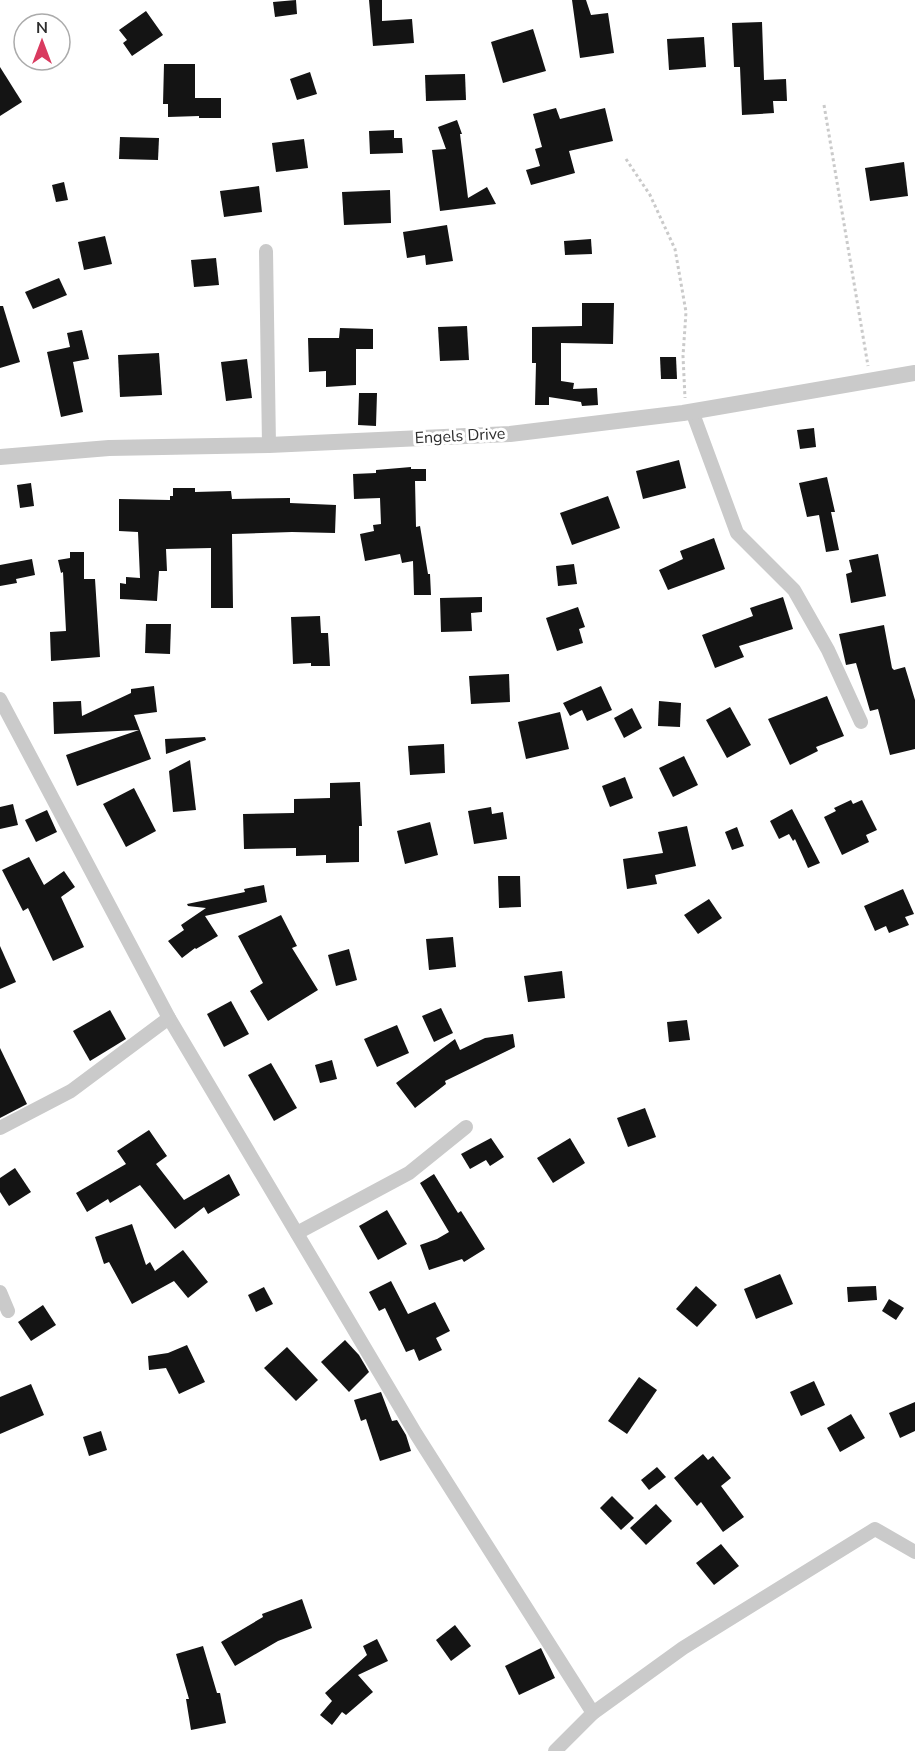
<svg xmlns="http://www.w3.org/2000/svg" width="915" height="1751" font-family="'Nunito Sans',sans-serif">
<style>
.building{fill:#141414}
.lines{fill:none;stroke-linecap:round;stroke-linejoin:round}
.path{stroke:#cacaca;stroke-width:3;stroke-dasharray:3 3;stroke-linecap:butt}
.minor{stroke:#cacaca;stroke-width:14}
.tertiary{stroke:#cacaca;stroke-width:16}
.labels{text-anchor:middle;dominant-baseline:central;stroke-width:6;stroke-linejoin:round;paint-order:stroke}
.street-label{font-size:16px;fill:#2d2d2d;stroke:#fff}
</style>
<rect width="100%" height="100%" fill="#fff"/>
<g class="building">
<path d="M296 0 297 14 275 17 273 2Z"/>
<path d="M369 0H382V21L412 19 414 43 373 46Z"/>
<path d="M572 0H586L591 15 608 13 614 53 580 58Z"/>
<path d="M146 11 163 35 132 56 123 43 127 40 119 30Z"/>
<path d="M762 22 764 80 786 79 787 101H773L774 113 742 115 740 67H734L732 23Z"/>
<path d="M533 29 546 71 503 83 491 42Z"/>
<path d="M704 37 706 67 669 70 667 39Z"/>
<path d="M164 64H195V98H221V118H199V116L168 117V104H163Z"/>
<path d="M0 67 22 102 0 116Z"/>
<path d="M310 72 317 94 297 100 290 79Z"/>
<path d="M465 74 466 100 426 101 425 75Z"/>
<path d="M556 108 560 119 605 108 613 141 569 151 575 173 531 185 526 170 540 166 535 149 542 147 533 114Z"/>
<path d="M457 120 462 134H460L468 198 487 187 496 204 440 211 432 150 446 149 438 127Z"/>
<path d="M394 130V138H402L403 153 370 154 369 131Z"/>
<path d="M120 137 159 138 158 160 119 159Z"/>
<path d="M304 139 308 168 276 172 272 143Z"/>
<path d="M904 162 908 196 870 201 865 168Z"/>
<path d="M64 182 68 200 56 202 52 185Z"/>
<path d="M259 186 262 212 224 217 220 191Z"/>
<path d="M390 190 391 223 344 225 342 192Z"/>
<path d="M447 225 453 261 426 265 425 255 407 258 403 232Z"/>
<path d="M105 236 112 264 84 270 78 242Z"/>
<path d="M591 239 592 254 565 255 564 241Z"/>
<path d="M216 258 219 285 194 287 191 260Z"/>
<path d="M59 278 67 295 33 309 25 292Z"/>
<path d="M582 303H614L613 344 561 343V381L574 383 573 389 597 388 598 405 582 406 581 402 549 397V405H535L536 363H532V327L582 326Z"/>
<path d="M0 306H3L20 362 0 368Z"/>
<path d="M467 326 469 360 440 361 438 327Z"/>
<path d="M340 328 373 329V349H356V385L326 387V371L309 372 308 338H339Z"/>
<path d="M82 330 89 359 73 362 83 412 61 417 47 352 70 347 67 333Z"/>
<path d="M159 353 162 395 120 397 118 355Z"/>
<path d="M660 357H676L677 379H661Z"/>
<path d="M247 359 252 398 226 401 221 362Z"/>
<path d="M359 393H377L376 426 358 425Z"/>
<path d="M814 428 816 447 800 449 797 430Z"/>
<path d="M679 460 686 488 643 499 636 471Z"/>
<path d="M411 467V469H426V481H415L416 527 420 526 428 574H430L431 595H414L413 561 402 563 400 554 365 561 360 534 374 531 373 525 381 524 380 498 354 499 353 474 376 473V470Z"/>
<path d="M827 477 835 512H831L839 550 826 552 819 515 807 517 799 483Z"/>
<path d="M31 483 34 506 20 508 17 485Z"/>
<path d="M173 488H195V492L231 491 232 499 290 498V503L336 505 335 533 292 532 232 534 233 608H211V548L166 549 167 571H159L157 601 120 599V583L126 584V577L140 578 138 532 119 531V499L170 500V496H173Z"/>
<path d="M608 496 620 528 572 545 560 513Z"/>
<path d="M714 538 725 569 668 590 659 570 683 559 680 551Z"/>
<path d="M70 552H84V579H95L100 657 51 661 50 632 66 631 63 572 61 573 58 560 70 558Z"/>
<path d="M878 554 886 596 851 603 846 574 852 572 849 560Z"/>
<path d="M32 559 35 575 16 579 17 583 0 586V565Z"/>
<path d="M574 564 577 584 558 586 556 566Z"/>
<path d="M482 597V612L471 613 472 631 441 632 440 598Z"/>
<path d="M783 597 793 629 739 646 744 657 715 668 702 635 753 616 750 608Z"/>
<path d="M578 607 585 627 579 629 583 643 557 651 546 618Z"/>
<path d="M320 616 321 633H328L330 666H311V663L293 664 291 617Z"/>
<path d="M146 624H171L170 654 145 653Z"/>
<path d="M884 625 892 668 894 670 905 667 915 700V749L890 755 878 709 870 711 856 663 846 665 839 634Z"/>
<path d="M509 674 510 702 471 704 469 676Z"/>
<path d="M154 686 157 712 134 715 151 759 77 786 66 755 139 730 54 734 53 702 81 701 82 716 131 693V689Z"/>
<path d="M601 686 612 710 587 721 582 710 570 716 563 703Z"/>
<path d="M827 696 844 736 816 747 818 751 790 765 768 719Z"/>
<path d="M659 701 681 703 680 727 658 726Z"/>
<path d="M730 707 751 745 727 758 706 720Z"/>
<path d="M632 708 642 728 624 738 614 718Z"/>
<path d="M560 712 569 749 526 759 518 722Z"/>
<path d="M205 737 206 740 166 754 165 739Z"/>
<path d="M444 744 445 773 410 775 408 746Z"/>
<path d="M684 756 698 785 673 797 659 768Z"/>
<path d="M190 760 196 810 173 812 169 771Z"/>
<path d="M625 777 633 798 610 807 602 786Z"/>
<path d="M360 782 362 826H359V862L326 863V855L296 856V848L244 849 243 814 294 813V799L330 798V783Z"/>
<path d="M134 788 156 831 126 847 103 804Z"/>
<path d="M851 800 853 804 862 800 877 830 866 835 869 842 842 855 824 817 836 811 834 808Z"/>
<path d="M13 804 18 825 0 829V807Z"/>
<path d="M491 807 492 814 503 812 507 839 474 844 468 811Z"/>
<path d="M792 809 820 863 808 868 795 839 793 841 789 834 779 839 770 821Z"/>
<path d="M47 810 57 832 36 842 25 820Z"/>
<path d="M430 822 438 855 405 864 397 831Z"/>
<path d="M687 826 696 866 655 875 657 884 627 889 623 859 663 853 658 832Z"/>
<path d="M737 827 744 846 732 850 725 832Z"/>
<path d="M29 857 44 885 64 871 75 887 61 897 84 947 53 961 28 908 23 911 2 870Z"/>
<path d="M498 876H520L521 907 499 908Z"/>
<path d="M264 885 267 902 205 916 218 936 196 949 195 948 182 958 168 941 184 930 181 925 206 908 188 906 187 904 245 892 244 889Z"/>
<path d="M903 889 914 914 905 917 909 925 889 933 886 926 875 931 864 906Z"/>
<path d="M709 899 722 918 698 934 684 915Z"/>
<path d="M281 915 297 946 292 948 318 990 268 1021 250 991 263 983 238 936Z"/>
<path d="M453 937 456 967 429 970 426 939Z"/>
<path d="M0 946 16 982 0 989Z"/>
<path d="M349 949 357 980 336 986 328 955Z"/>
<path d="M562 971 565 998 528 1002 524 976Z"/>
<path d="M231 1001 249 1034 224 1047 207 1014Z"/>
<path d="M441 1008 453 1033 434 1042 422 1016Z"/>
<path d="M110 1010 126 1039 90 1061 73 1031Z"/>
<path d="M687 1020 690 1040 669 1042 667 1022Z"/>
<path d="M397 1025 409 1053 377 1067 364 1039Z"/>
<path d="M513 1034 515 1047 445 1081 446 1084 415 1108 396 1083 455 1039 460 1050 485 1038Z"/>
<path d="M0 1048 27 1104 0 1118Z"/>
<path d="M332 1060 337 1079 320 1083 315 1065Z"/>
<path d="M271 1063 297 1108 274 1121 248 1075Z"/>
<path d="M645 1108 656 1137 628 1147 617 1118Z"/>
<path d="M149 1130 167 1156 156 1164 184 1200 229 1174 240 1195 208 1214 204 1207 175 1229 140 1185 110 1203 108 1199 87 1212 76 1193 126 1164 117 1151Z"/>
<path d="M491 1138 504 1157 490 1166 486 1160 470 1169 461 1154Z"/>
<path d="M570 1138 585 1163 553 1183 537 1158Z"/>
<path d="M15 1168 31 1192 9 1206 0 1192V1178Z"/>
<path d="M434 1174 458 1213 461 1211 485 1249 464 1262 462 1259 429 1270 420 1245 437 1239 449 1232 420 1183Z"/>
<path d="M387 1210 407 1244 378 1260 359 1226Z"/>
<path d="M132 1224 146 1265 150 1262 155 1271 183 1250 208 1282 188 1298 174 1281 132 1304 109 1262 104 1264 95 1237Z"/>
<path d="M780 1274 793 1304 756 1319 744 1289Z"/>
<path d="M391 1281 408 1314 435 1302 450 1331 436 1338 442 1350 419 1361 414 1349 406 1352 385 1308 379 1311 369 1292Z"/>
<path d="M696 1286 717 1305 697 1327 676 1309Z"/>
<path d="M876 1286 877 1300 848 1302 847 1287Z"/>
<path d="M264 1287 273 1304 256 1312 248 1295Z"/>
<path d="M889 1299 904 1308 896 1320 882 1311Z"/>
<path d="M43 1305 56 1325 31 1341 18 1322Z"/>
<path d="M345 1340 359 1355 369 1372 349 1392 321 1362Z"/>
<path d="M187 1345 205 1382 179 1394 166 1368 149 1370 148 1356 168 1353Z"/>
<path d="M287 1347 318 1380 296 1401 264 1368Z"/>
<path d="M639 1377 657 1390 627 1434 608 1421Z"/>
<path d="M814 1381 825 1405 801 1416 790 1392Z"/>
<path d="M31 1384 44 1415 0 1434V1397Z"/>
<path d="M381 1392 392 1421 397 1420 406 1435 411 1451 380 1461 366 1419 361 1421 354 1400Z"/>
<path d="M915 1402V1431L900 1438 889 1413Z"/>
<path d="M851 1414 865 1438 840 1452 827 1428Z"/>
<path d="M101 1431 107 1450 89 1456 83 1437Z"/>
<path d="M703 1454 708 1460 713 1456 731 1478 721 1486 744 1517 723 1532 701 1502 697 1506 674 1478Z"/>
<path d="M657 1467 666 1477 649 1490 641 1480Z"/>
<path d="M612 1496 634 1518 621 1530 600 1508Z"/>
<path d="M656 1504 672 1521 646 1545 630 1528Z"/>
<path d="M721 1544 739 1566 714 1585 696 1563Z"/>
<path d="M302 1599 312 1628 278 1641 235 1666 221 1642 263 1617 262 1614Z"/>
<path d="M455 1625 471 1646 451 1661 436 1640Z"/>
<path d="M377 1639 388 1661 358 1675 373 1692 346 1715 342 1712 332 1725 320 1715 332 1701 325 1693 367 1655 363 1646Z"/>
<path d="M203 1646 217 1693H220L226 1723 191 1730 186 1699H189L176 1654Z"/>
<path d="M541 1648 555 1678 519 1695 505 1666Z"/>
</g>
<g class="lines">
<g class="path">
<path d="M824 105 868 366"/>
<path d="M626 159 650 195 675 249 686 312 683 356 685 398"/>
</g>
<g class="minor">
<path d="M266 251 269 445"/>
<path d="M692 411 737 533 794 590 828 650 861 722"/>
<path d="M0 699 169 1018 416 1434 593 1713"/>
<path d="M0 1128 71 1091 169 1018"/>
<path d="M297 1233 409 1173 466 1127"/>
<path d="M0 1292 8 1311"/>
<path d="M555 1751 593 1713 683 1648 875 1529 915 1552"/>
</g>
<path class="tertiary" d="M0 457 109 448 269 445 510 434 683 413 915 373"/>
</g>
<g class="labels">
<g class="street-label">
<text transform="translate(460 436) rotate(-3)">Engels Drive</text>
</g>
</g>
<g transform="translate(42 42)"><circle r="28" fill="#ffffff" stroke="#ababab" stroke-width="1.5"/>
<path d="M0-4.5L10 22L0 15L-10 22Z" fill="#d93a5f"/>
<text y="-9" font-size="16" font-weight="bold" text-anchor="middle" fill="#2d2d2d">N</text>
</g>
</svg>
